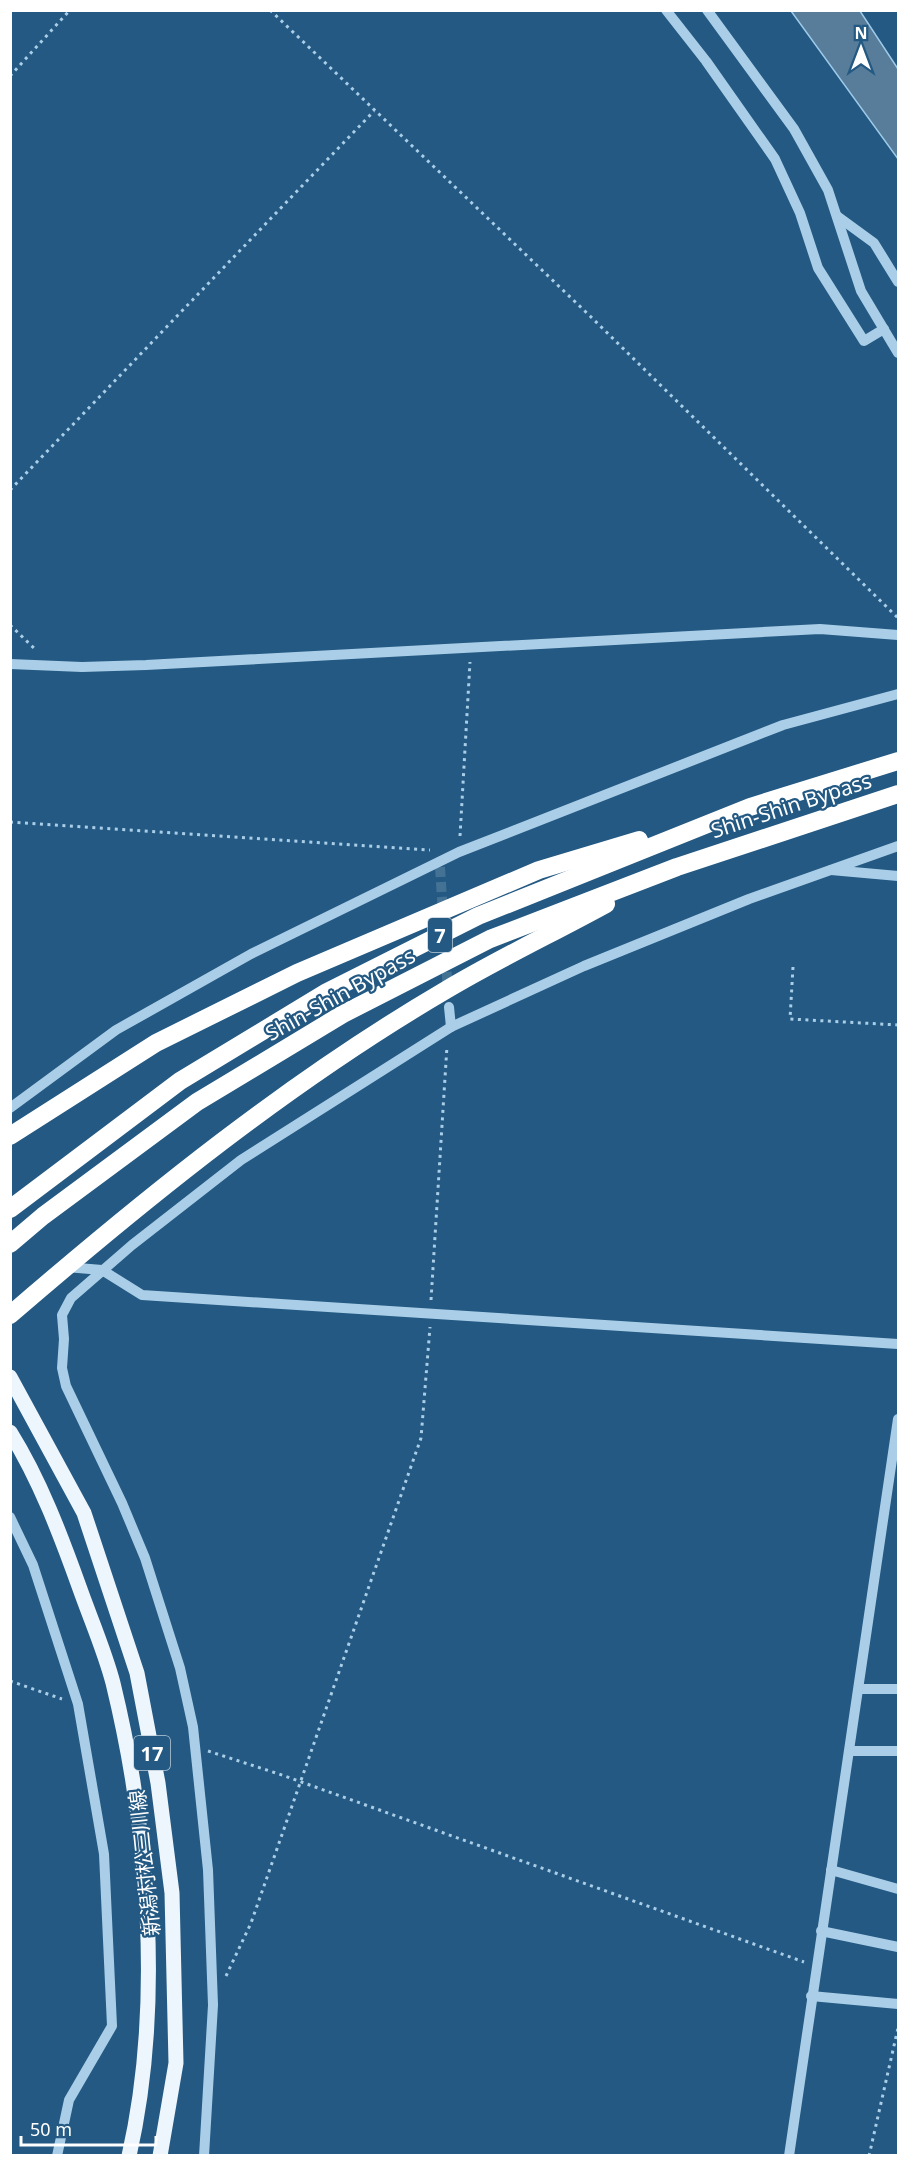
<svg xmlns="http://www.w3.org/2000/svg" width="909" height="2166" font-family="'Noto Sans','Noto Sans JP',sans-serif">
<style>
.water{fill:#577d9a;stroke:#9ecae9;stroke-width:1.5}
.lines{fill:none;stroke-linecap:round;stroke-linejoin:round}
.minor-tunnel{stroke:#447295;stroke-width:10;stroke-dasharray:10 5;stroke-linecap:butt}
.path{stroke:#aacee8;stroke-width:3;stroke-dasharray:3 4.5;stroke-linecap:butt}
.minor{stroke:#aacee8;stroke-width:10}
.major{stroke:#edf5fd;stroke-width:15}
.highway{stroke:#fff;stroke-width:18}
.labels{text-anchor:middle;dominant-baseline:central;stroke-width:4.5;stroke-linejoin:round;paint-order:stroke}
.shield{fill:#235982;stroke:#bdcdda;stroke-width:1.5}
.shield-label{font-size:20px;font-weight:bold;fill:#fff}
.street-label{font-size:21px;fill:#fff;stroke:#235982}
</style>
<rect width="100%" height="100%" fill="#235982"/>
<path class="water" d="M791 11H860L898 69V159Z"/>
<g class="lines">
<path class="minor-tunnel" d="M440 867 448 993"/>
<g class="path">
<path d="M270 10 590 316 898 618"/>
<path d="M10 76 70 10"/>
<path d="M10 490 374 111"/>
<path d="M10 625 37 651"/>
<path d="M10 822 430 850"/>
<path d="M460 836 470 662"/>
<path d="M793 967 790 1019 898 1025"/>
<path d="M431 1300 447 1046"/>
<path d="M10 1681 62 1699"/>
<path d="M208 1751 279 1774 804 1962"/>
<path d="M226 1976 251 1923 421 1438 430 1327"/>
<path d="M869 2156 898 2028"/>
</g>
<g class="minor">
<path d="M666 10 706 61 775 159 800 213 818 268 864 341 884 329"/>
<path d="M707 10 794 129 828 190 861 291 898 353"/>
<path d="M837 216 874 243 898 282"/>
<path d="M10 664 82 667 146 665 820 629 898 635"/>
<path d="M831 870 898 876"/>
<path d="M449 1007 451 1027"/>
<path d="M10 1108 116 1030 251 954 459 852 783 725 898 694"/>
<path d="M66 1267 102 1270 142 1295 898 1344"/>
<path d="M10 1517 33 1565 78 1704 104 1854 112 2026 69 2100 57 2156"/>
<path d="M859 1689H898"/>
<path d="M850 1751H898"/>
<path d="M831 1870 898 1889"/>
<path d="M821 1931 898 1947"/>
<path d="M811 1996 898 2004"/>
<path d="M204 2156 213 2005 208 1870 193 1727 180 1668 145 1558 122 1503 66 1386 62 1368 64 1339 62 1315 71 1298 132 1245 241 1160 451 1027 584 966 749 899 898 846"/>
<path d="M789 2156 898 1419"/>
</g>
<g class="major">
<path d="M10 1377 84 1513 137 1673 158 1783 172 1893 176 2063 160 2156"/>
<path d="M10 1432C40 1480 61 1536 80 1589 91 1620 105 1652 113 1683 149 1831 163 2006 129 2156"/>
</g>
<g class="highway">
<path d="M10 1136 156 1043 297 973 539 870 639 840"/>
<path d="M10 1209 180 1081 327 992 478 916 750 807 898 761"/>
<path d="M10 1244 43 1216 197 1102 343 1014 490 939 677 867 898 794"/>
<path d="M10 1315C148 1196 289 1082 446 990 498 959 553 933 606 904"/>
</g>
</g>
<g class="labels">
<g class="shield">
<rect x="428" y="918" width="24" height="34" rx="4.5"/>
<rect x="134" y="1736" width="36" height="34" rx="4.5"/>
</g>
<g class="shield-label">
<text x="440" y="935">7</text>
<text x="152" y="1753">17</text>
</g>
<g class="street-label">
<text transform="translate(791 805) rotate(-18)">Shin-Shin Bypass</text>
<text transform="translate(340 994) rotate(-29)">Shin-Shin Bypass</text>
<text transform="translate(144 1863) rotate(-96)">新潟村松三川線</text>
</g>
</g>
<rect width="909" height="2166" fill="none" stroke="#ffffff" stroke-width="24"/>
<g transform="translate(861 48)" stroke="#235982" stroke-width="4.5" paint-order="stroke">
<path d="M0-4.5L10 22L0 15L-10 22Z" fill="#ffffff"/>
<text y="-9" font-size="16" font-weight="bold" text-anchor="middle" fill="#ffffff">N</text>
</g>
<path d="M21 2136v9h135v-9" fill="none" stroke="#ffffff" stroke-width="3"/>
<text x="30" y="2136" font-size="18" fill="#ffffff" stroke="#235982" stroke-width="4.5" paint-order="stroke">50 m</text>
</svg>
